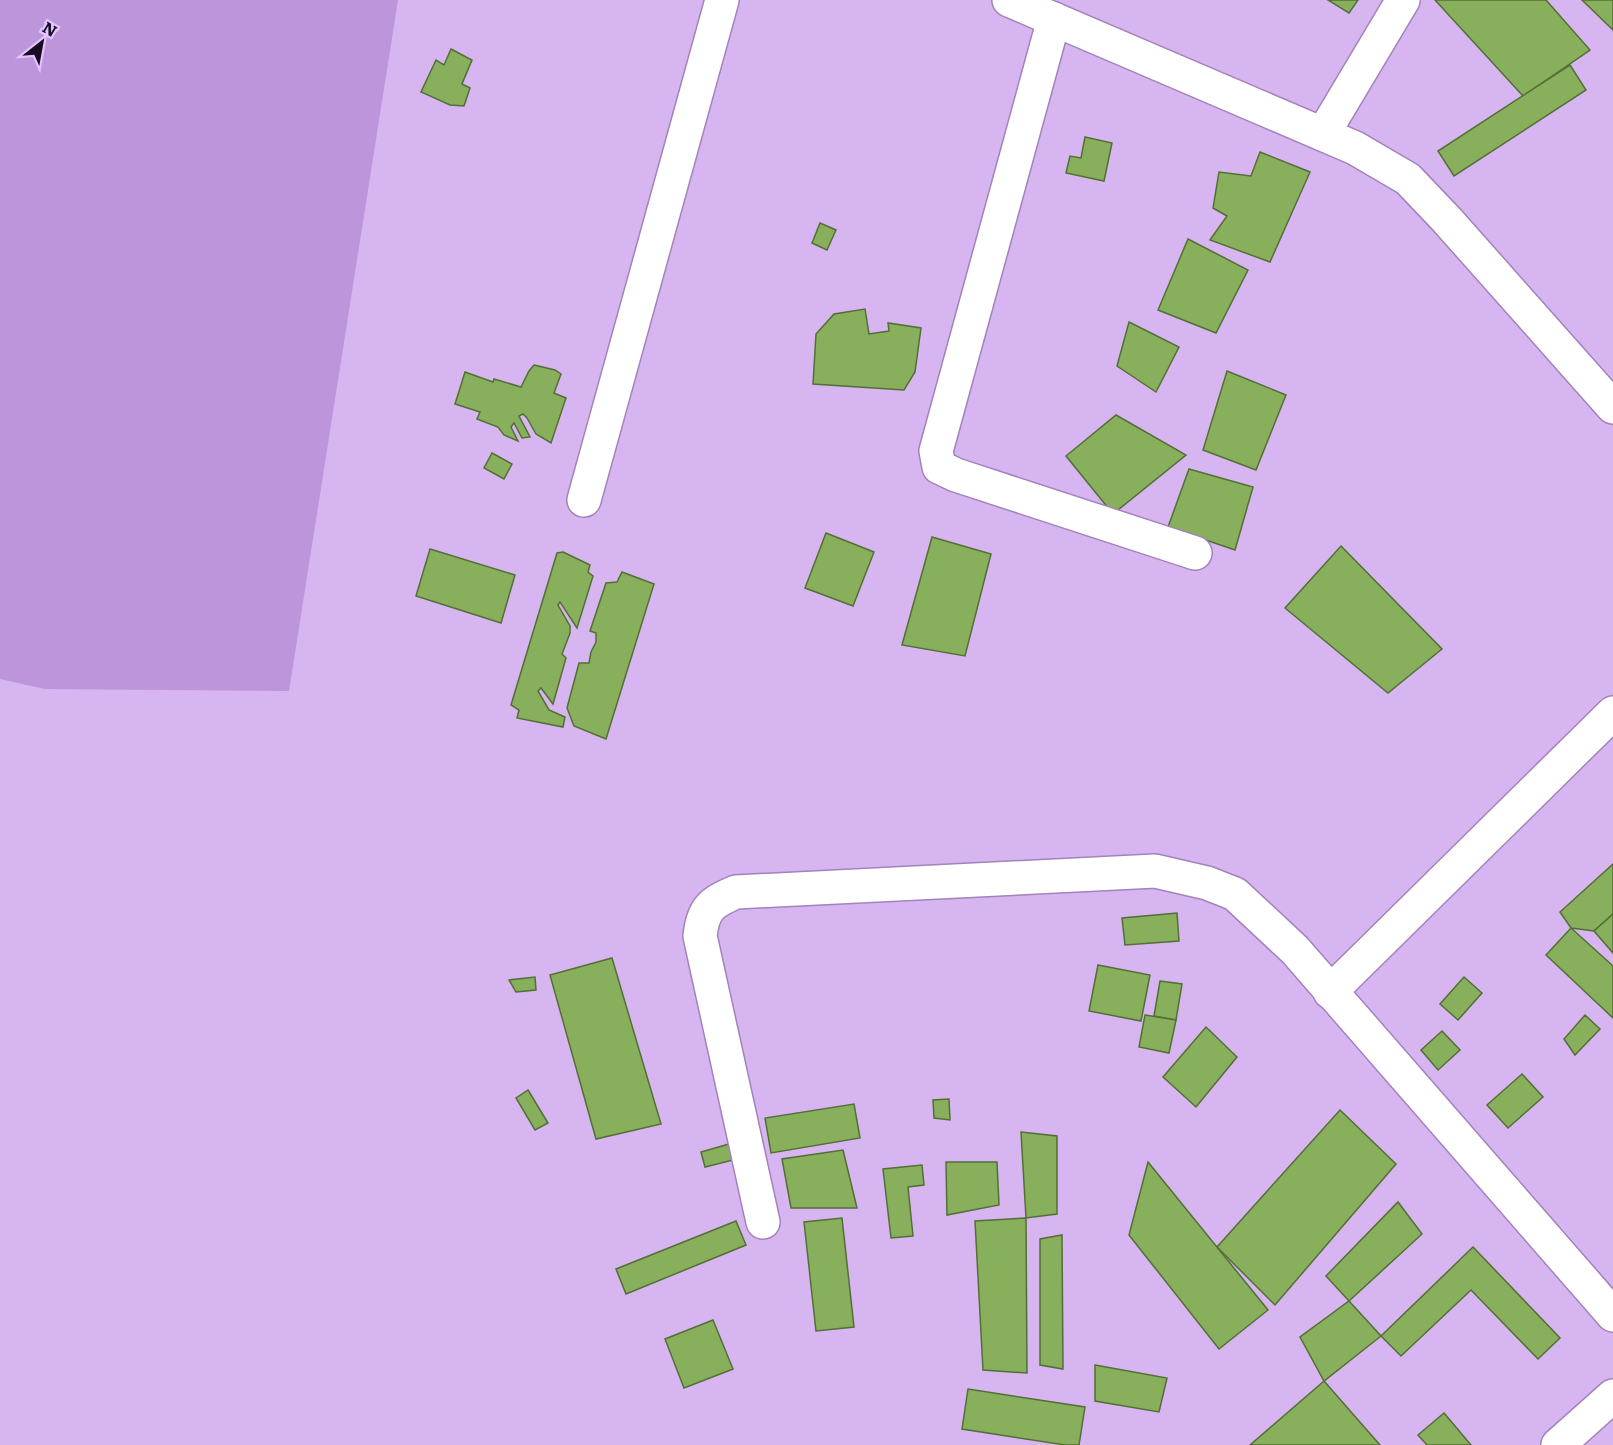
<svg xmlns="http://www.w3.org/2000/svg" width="1613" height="1445" font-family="Literata,serif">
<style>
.green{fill:#bd95db}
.building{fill:#88af5c;stroke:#546f36;stroke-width:1.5}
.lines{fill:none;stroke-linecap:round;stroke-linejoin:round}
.minor-casing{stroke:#a283bb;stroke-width:36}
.minor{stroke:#fff;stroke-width:33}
</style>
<rect width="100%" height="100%" fill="#d6b5f0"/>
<path class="green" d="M0 0H398L289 691 45 689 0 679Z"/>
<g class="building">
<path d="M1328 0H1358L1349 13Z"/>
<path d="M1435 0H1546L1590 50 1523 96Z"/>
<path d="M1582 0H1613V30Z"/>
<path d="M451 49 472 60 462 84 470 88 464 106 450 105 421 92 436 60 444 65Z"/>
<path d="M1570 65 1586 90 1454 176 1438 151Z"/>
<path d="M1085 137 1112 143 1104 181 1066 173 1070 156 1081 158Z"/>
<path d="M1260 152 1310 172 1270 262 1210 240 1227 216 1213 208 1219 172 1251 176Z"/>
<path d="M820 223 836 230 827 250 812 243Z"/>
<path d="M1188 239 1248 270 1216 333 1158 310Z"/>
<path d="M865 309 869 334 889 331 888 323 921 328 915 372 904 390 813 384 816 334 834 314Z"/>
<path d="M1129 322 1179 347 1156 392 1117 366Z"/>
<path d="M534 365 555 370 561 374 554 393 566 398 551 443 536 434 527 418 523 414 519 416 530 437 522 438 514 423 511 427 518 441 504 435 498 427 477 419 480 412 455 404 465 372 493 382 494 379 521 387 529 371Z"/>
<path d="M1227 371 1286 395 1256 470 1203 450Z"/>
<path d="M1116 415 1186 455 1113 514 1066 456Z"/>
<path d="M492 453 512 464 504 479 484 468Z"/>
<path d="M1189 469 1253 487 1235 550 1168 527Z"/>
<path d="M826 533 874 552 853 606 805 588Z"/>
<path d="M932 537 991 554 965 656 902 645Z"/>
<path d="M1341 546 1442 649 1388 693 1285 608Z"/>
<path d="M430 549 515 575 501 623 416 596Z"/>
<path d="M563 552 590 565 588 572 593 576 577 628 560 602 558 605 570 626V633L562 654 566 658 553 704 541 688 538 691 549 710 565 717 563 727 517 718 519 710 511 705 557 553Z"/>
<path d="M622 572 654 584 606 739 574 726 567 708 579 663H589L591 652 596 642V633L590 631 606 583 617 582Z"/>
<path d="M1613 864V914L1594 931 1571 928 1560 912Z"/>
<path d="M1177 913 1179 941 1125 945 1122 918Z"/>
<path d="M1613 914V953L1594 931Z"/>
<path d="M1571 928 1613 966V1018L1546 955Z"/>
<path d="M612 958 661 1124 596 1139 550 975Z"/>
<path d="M1098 965 1150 975 1141 1021 1089 1011Z"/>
<path d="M535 977 536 990 516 992 509 980Z"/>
<path d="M1464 977 1482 993 1458 1020 1440 1004Z"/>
<path d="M1160 981 1182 984 1176 1020 1154 1016Z"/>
<path d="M1145 1015 1176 1020 1169 1053 1139 1047Z"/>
<path d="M1585 1015 1600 1029 1575 1055 1564 1039Z"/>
<path d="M1206 1027 1237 1057 1196 1107 1163 1077Z"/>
<path d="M1442 1031 1460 1050 1438 1070 1421 1050Z"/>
<path d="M1522 1074 1543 1097 1508 1128 1487 1105Z"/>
<path d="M528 1090 548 1123 535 1130 516 1098Z"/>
<path d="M949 1099 950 1120 934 1118 933 1100Z"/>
<path d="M854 1104 860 1138 771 1153 765 1118Z"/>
<path d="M1340 1110 1396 1164 1275 1305 1217 1247Z"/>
<path d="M1021 1132 1057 1136V1214L1026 1218Z"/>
<path d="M729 1144 733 1160 705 1167 701 1152Z"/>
<path d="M843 1150 857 1208H791L782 1159Z"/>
<path d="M946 1162H997L999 1205 947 1215Z"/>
<path d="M1148 1162 1268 1310 1219 1349 1129 1235Z"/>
<path d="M922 1165 924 1185 908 1187 913 1236 891 1238 883 1169Z"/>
<path d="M1398 1202 1422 1234 1349 1301 1326 1276Z"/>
<path d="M842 1218 854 1327 816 1331 804 1222Z"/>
<path d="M1026 1218 1027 1373 983 1370 975 1221Z"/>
<path d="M736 1221 746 1245 626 1294 616 1269Z"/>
<path d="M1062 1235 1063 1369 1040 1365V1239Z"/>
<path d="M1473 1247 1560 1338 1538 1359 1471 1290 1401 1356 1381 1336Z"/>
<path d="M1349 1301 1381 1336 1324 1381 1300 1337Z"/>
<path d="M713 1320 733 1369 684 1388 665 1339Z"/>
<path d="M1095 1365 1167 1378 1159 1412 1095 1401Z"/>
<path d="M1324 1381 1380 1445H1250Z"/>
<path d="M968 1389 1085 1407 1079 1445H1065L962 1429Z"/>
<path d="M1444 1413 1471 1445H1427L1418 1435Z"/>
</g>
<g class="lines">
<g class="minor-casing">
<g id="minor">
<path d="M1009 0 1355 148 1408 179 1447 220 1613 407"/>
<path d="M1054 19 936 451 939 467 956 475 1195 553"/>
<path d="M1323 134 1403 0"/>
<path d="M584 500 722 0"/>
<path d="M1330 992 1613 713"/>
<path d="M763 1222 700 936C703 908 712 902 736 892L1155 871 1207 883 1235 894 1295 950 1613 1315"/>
<path d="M1558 1445 1613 1396"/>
</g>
</g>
<use href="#minor" class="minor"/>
</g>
<g transform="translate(42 42) rotate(31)" stroke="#e3c2fd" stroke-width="4.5" paint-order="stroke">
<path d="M0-4.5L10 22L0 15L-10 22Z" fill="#190c21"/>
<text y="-9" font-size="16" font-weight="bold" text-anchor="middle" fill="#190c21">N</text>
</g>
</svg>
